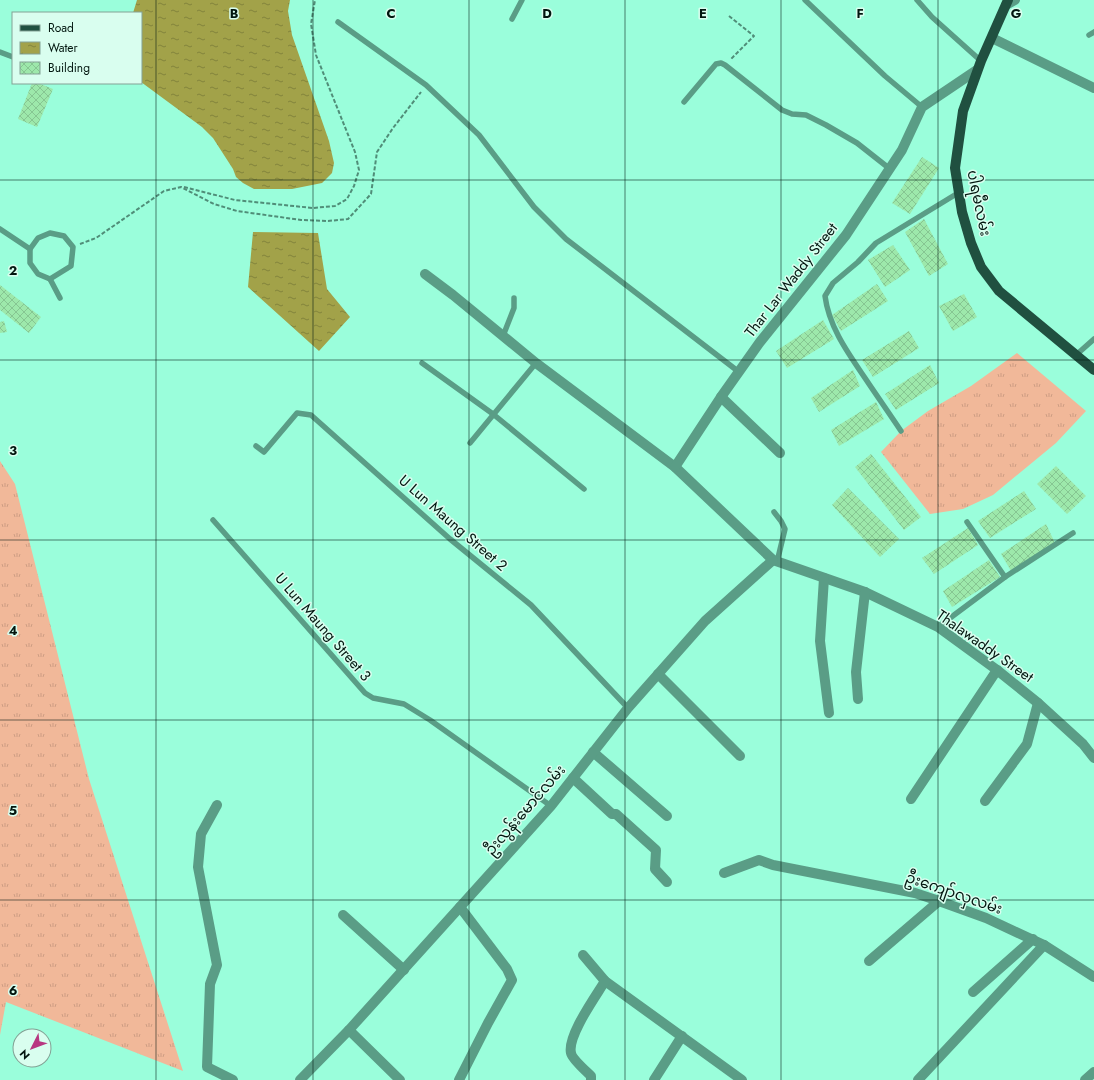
<svg xmlns="http://www.w3.org/2000/svg" width="1094" height="1080" font-family="Jost,'Noto Sans Myanmar',sans-serif">
<style>
.grass{fill:url(#grass-tufts)}
.water{fill:url(#water-ripples)}
.building{fill:url(#building-cross-hatch)}
.lines{fill:none;stroke-linecap:round;stroke-linejoin:round}
.path{stroke:#508d78;stroke-width:2;stroke-dasharray:4 2;stroke-linecap:butt}
.service{stroke:#5a9d86;stroke-width:5.5}
.minor{stroke:#5a9d86;stroke-width:10}
.primary{stroke:#205040;stroke-width:10}
.grid{fill:none;stroke:#02160f;stroke-width:1;stroke-opacity:0.55}
.labels{text-anchor:middle;dominant-baseline:central;stroke-width:3;stroke-linejoin:round;paint-order:stroke}
.street-label{font-size:15px;fill:#02160f;stroke:#d9feef}
.grid-label{font-size:13px;text-anchor:middle;font-weight:bold;fill:#02160f;stroke:#d9feef;stroke-width:3;stroke-linejoin:round;paint-order:stroke}
</style>
<defs>
<pattern id="grass-tufts" width="24" height="20" patternUnits="userSpaceOnUse"><rect width="24" height="20" fill="#f1b899"/><path d="M3 7l-1-3M5 7V3M7 7l1-3M15 17l-1-3M17 17v-4M19 17l1-3" fill="none" stroke="#cd9d83"/></pattern>
<pattern id="water-ripples" width="26" height="14" patternUnits="userSpaceOnUse"><rect width="26" height="14" fill="#a2a249"/><path d="M2 4q2-2 4 0t4 0M15 11q2-2 4 0t4 0" fill="none" stroke="#82833b"/></pattern>
<pattern id="building-cross-hatch" width="8" height="8" patternUnits="userSpaceOnUse"><rect width="8" height="8" fill="#9de8ab"/><path d="M0 0l8 8M0 8l8-8" fill="none" stroke="#86c692"/></pattern>
</defs>
<rect width="100%" height="100%" fill="#9afedb"/>
<g class="grass">
<path d="M1017 353 1086 411 1056 443 993 495 963 509 930 514 881 452 901 431 928 411 971 386Z"/>
<path d="M0 461 15 484 89 779 183 1071 6 1002 0 1035Z"/>
</g>
<g class="water">
<path d="M137 0H290L288 11 292 35 329 141 334 163 332 173 322 183 292 189H254L243 183 236 177 233 169 213 138 202 127 141 82V13H133Z"/>
<path d="M253 232 318 233 327 289 350 317 319 351 248 287Z"/>
</g>
<g class="building">
<path d="M32 83H38L53 89 37 127 18 119Z"/>
<path d="M922 157 939 168 910 214 892 203Z"/>
<path d="M924 219 948 264 929 276 905 232Z"/>
<path d="M893 245 910 270 885 287 868 260Z"/>
<path d="M877 284 888 301 841 331 832 315Z"/>
<path d="M0 285 41 317 29 333 0 310Z"/>
<path d="M964 294 977 317 953 331 939 306Z"/>
<path d="M823 320 834 339 787 368 776 351Z"/>
<path d="M4 321 7 332 0 333V322Z"/>
<path d="M909 331 919 348 873 377 862 360Z"/>
<path d="M930 365 939 383 896 410 885 394Z"/>
<path d="M853 370 860 386 819 412 811 398Z"/>
<path d="M876 402 884 419 839 446 831 430Z"/>
<path d="M871 454 921 517 904 530 855 467Z"/>
<path d="M1056 466 1086 496 1067 514 1037 484Z"/>
<path d="M848 488 899 539 880 557 832 505Z"/>
<path d="M1024 491 1036 509 990 538 978 521Z"/>
<path d="M1046 524 1055 543 1011 571 1001 554Z"/>
<path d="M968 528 978 545 934 574 922 558Z"/>
<path d="M989 560 1000 577 952 607 943 591Z"/>
</g>
<g class="lines">
<g class="path">
<path d="M729 16 754 36 730 60"/>
<path d="M184 187 235 200 313 208 335 206 347 199 354 186 359 170 355 152 316 55 311 24 315 0"/>
<path d="M80 244 96 238 164 191 181 187 214 204 237 211 301 220 328 221 348 219 371 194 377 152 393 128 421 92"/>
</g>
<g class="service">
<path d="M805 0 885 76 922 107"/>
<path d="M917 0 932 17 981 61"/>
<path d="M512 19 522 0"/>
<path d="M338 22 426 85 479 135 534 207 566 239 739 372"/>
<path d="M1089 35 1094 32"/>
<path d="M0 52 13 57"/>
<path d="M684 102 716 64 721 63 725 65 782 110 792 114 806 115 826 125 857 143 890 169"/>
<path d="M0 229 30 249"/>
<path d="M50 233 64 236 73 247 71 266 50 279 38 274 30 263V249L38 238Z"/>
<path d="M50 279 60 298"/>
<path d="M503 336 514 308V298"/>
<path d="M1076 355 1094 339"/>
<path d="M422 363 493 414 584 489"/>
<path d="M901 431C889 413 877 396 865 378 848 353 829 327 825 296L833 283 858 262 876 243 958 193"/>
<path d="M470 443 536 363"/>
<path d="M256 446 264 452 297 413 311 415 450 539 531 605 628 708"/>
<path d="M774 512 781 521 785 529 777 562"/>
<path d="M213 520 365 693 373 698 404 704 430 720 551 806"/>
<path d="M967 522 1005 577"/>
<path d="M938 627 1005 577 1073 533"/>
</g>
<g class="minor">
<path d="M1006 5 1015 0"/>
<path d="M992 38 1094 88"/>
<path d="M425 274 453 295 536 363 675 467 773 560 865 592 938 627 997 670 1038 703 1083 744 1094 758"/>
<path d="M721 397 780 453"/>
<path d="M675 467 721 397 760 342 846 235 902 150 922 107 977 70"/>
<path d="M824 578 820 641 829 713"/>
<path d="M658 674 740 756"/>
<path d="M858 699 856 672 865 592"/>
<path d="M593 752 667 816"/>
<path d="M573 778 612 814H616L656 850 655 869 667 882"/>
<path d="M911 799 997 670"/>
<path d="M985 801 1027 744 1038 703"/>
<path d="M217 805 201 834 198 867 217 965 210 984 207 1067 233 1080"/>
<path d="M724 873 759 860 773 865 915 893 939 901 986 918 1044 945 1094 977"/>
<path d="M343 915 404 970"/>
<path d="M583 955 605 981 742 1080"/>
<path d="M869 961 939 901"/>
<path d="M973 992 1033 939"/>
<path d="M349 1030 400 1080"/>
<path d="M300 1080 349 1030 551 806 628 708 705 621 773 560"/>
<path d="M459 1080 488 1023 512 980 507 969 460 907"/>
<path d="M591 1080V1076C586 1071 572 1059 571 1053 567 1036 596 996 605 981"/>
<path d="M654 1080 682 1036"/>
<path d="M918 1080 1044 945"/>
<path d="M1085 1080 1094 1072"/>
</g>
<path class="primary" d="M1008 0 981 61 963 111 955 168 962 212 971 243 981 267 999 291 1094 370"/>
</g>
<path class="grid" d="M156 0V1080M313 0V1080M469 0V1080M625 0V1080M781 0V1080M938 0V1080M0 180H1094M0 360H1094M0 540H1094M0 720H1094M0 900H1094"/>
<g class="labels">
<g class="street-label">
<text transform="translate(979 203) rotate(78)">ပါရမီလမ်း</text>
<text transform="translate(791 280) rotate(-52)">Thar Lar Waddy Street</text>
<text transform="translate(453 523) rotate(41)">U Lun Maung Street 2</text>
<text transform="translate(323 627) rotate(49)">U Lun Maung Street 3</text>
<text transform="translate(985 646) rotate(35)">Thalawaddy Street</text>
<text transform="translate(525 810) rotate(-49)">ဦးလွန်းမောင်လမ်း</text>
<text transform="translate(954 893) rotate(19)">ဦးကျော်လှလမ်း</text>
</g>
</g>
<g class="grid-label">
<text x="234" y="18">B</text>
<text x="391" y="18">C</text>
<text x="547" y="18">D</text>
<text x="703" y="18">E</text>
<text x="860" y="18">F</text>
<text x="1016" y="18">G</text>
<text x="13" y="275">2</text>
<text x="13" y="455">3</text>
<text x="13" y="635">4</text>
<text x="13" y="815">5</text>
<text x="13" y="995">6</text>
</g>
<rect x="12" y="12" width="130" height="72" fill="#d9feef" stroke="#83a195"/>
<rect x="20" y="25" width="20" height="6" fill="#205040" stroke="#83a195"/>
<text x="48" y="32" font-size="12" fill="#02160f">Road</text>
<rect x="20" y="42" width="20" height="12" fill="url(#water-ripples)" stroke="#83a195"/>
<text x="48" y="52" font-size="12" fill="#02160f">Water</text>
<rect x="20" y="62" width="20" height="12" fill="url(#building-cross-hatch)" stroke="#83a195"/>
<text x="48" y="72" font-size="12" fill="#02160f">Building</text>
<g transform="translate(32 1048) rotate(228)"><circle r="19" fill="#d9feef" stroke="#83a195"/>
<path d="M0-3L7 15L0 10L-7 15Z" fill="#b83781"/>
<text y="-6" font-size="11" font-weight="bold" text-anchor="middle" fill="#02160f">N</text>
</g>
</svg>
